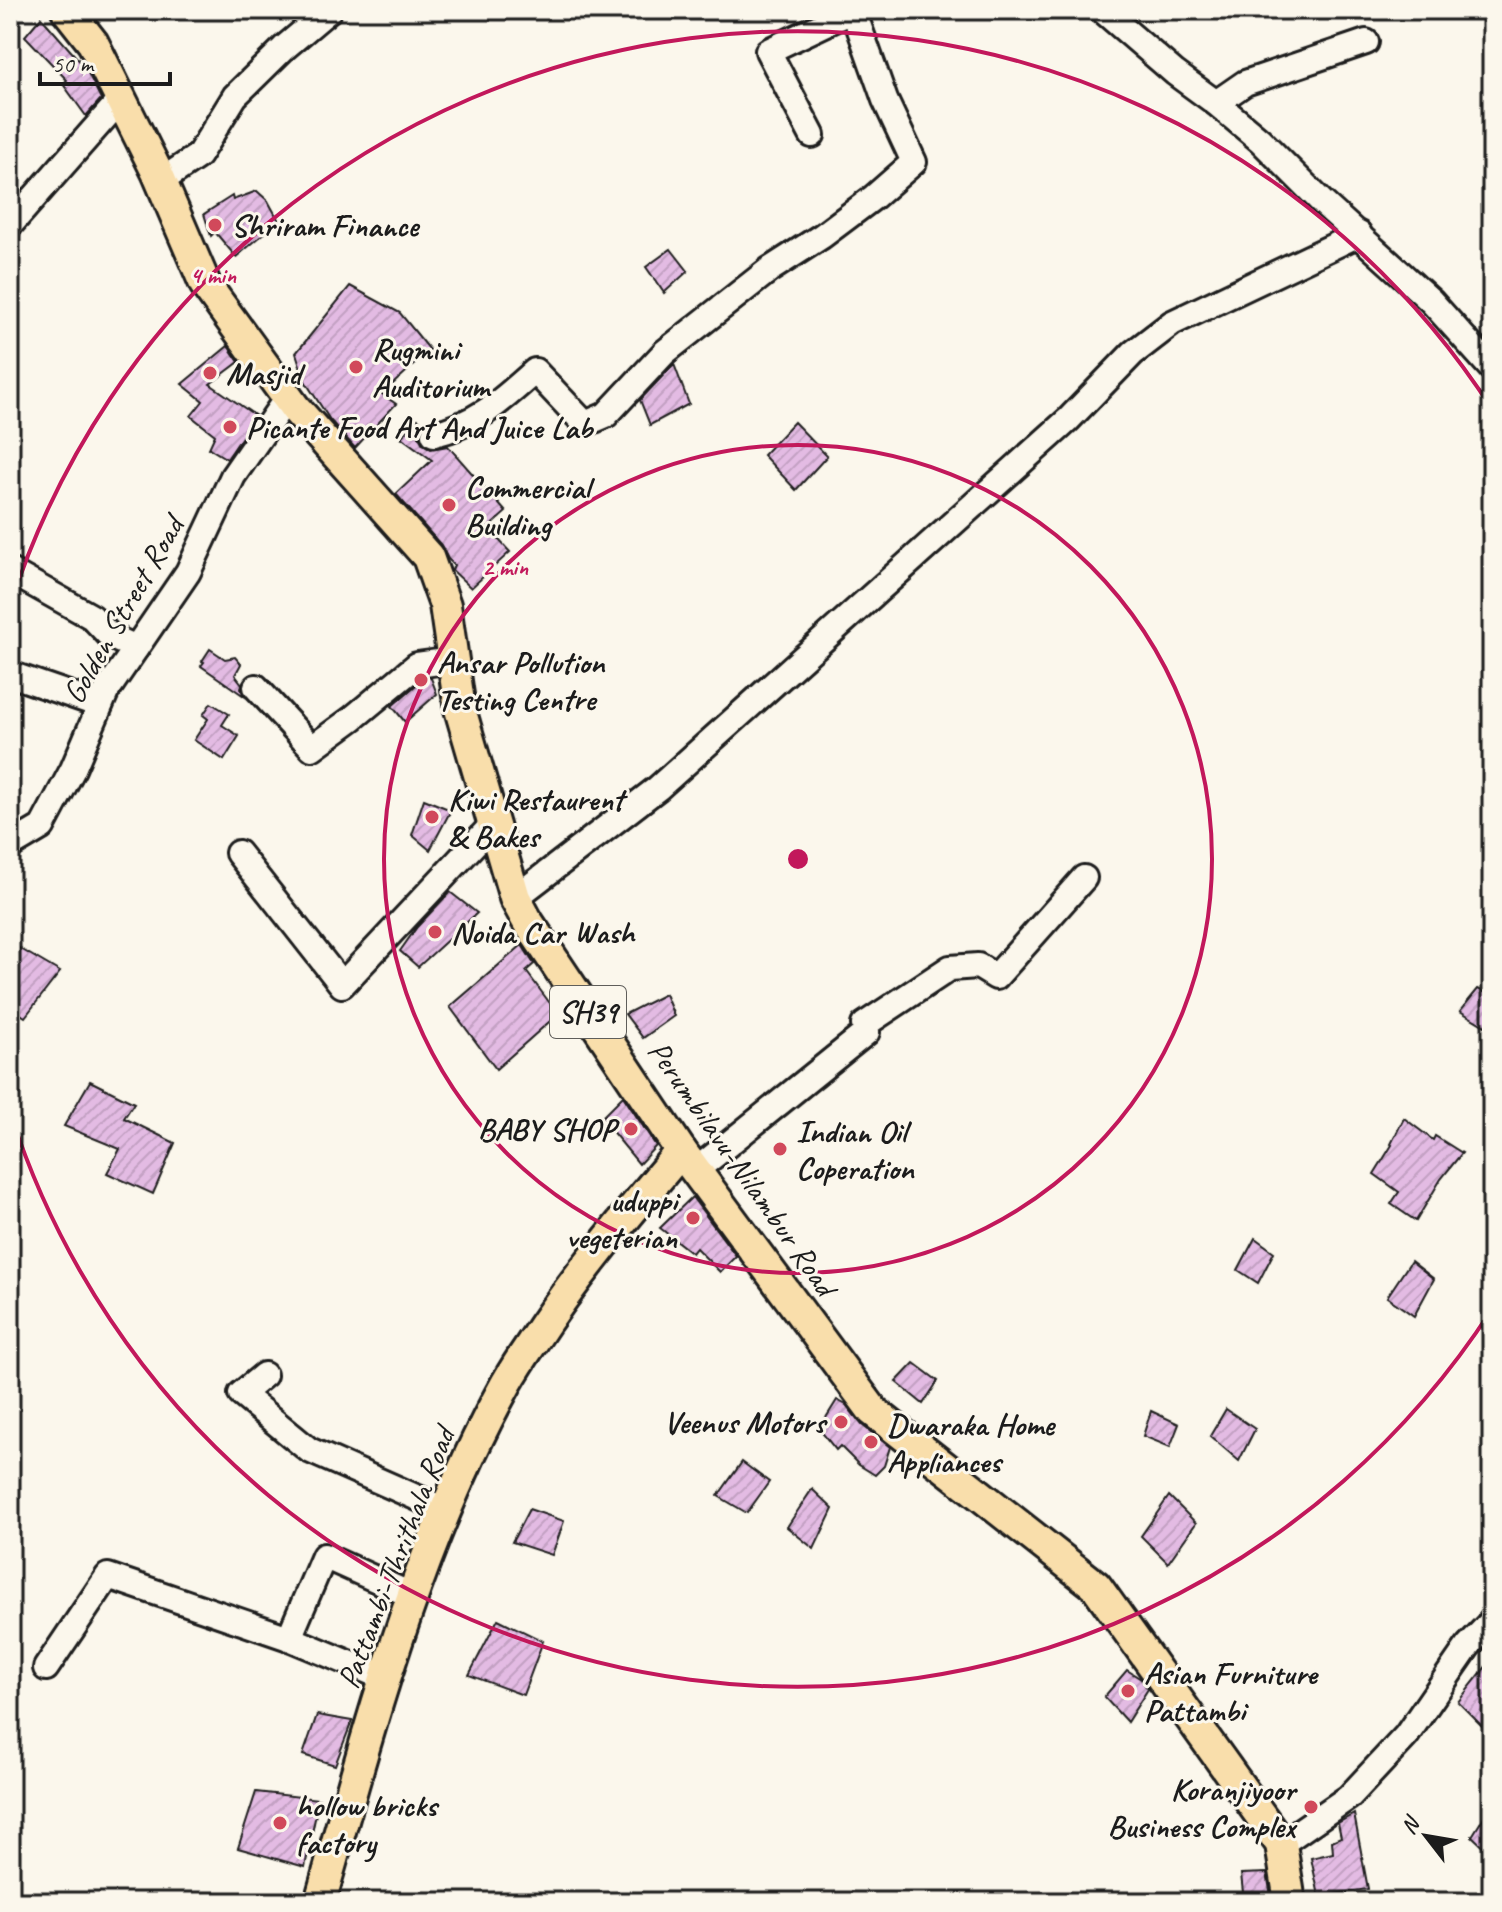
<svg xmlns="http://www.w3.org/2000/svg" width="1502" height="1912" font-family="Caveat,sans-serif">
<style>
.building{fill:url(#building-hatch);stroke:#1c1c1c;stroke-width:2}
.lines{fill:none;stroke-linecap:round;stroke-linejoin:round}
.minor-casing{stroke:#1c1c1c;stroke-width:30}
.major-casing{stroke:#1c1c1c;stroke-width:36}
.minor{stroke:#fbf7ec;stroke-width:24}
.major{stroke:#f9deab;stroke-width:30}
.ring{fill:none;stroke:#c2185b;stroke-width:4}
.poi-dot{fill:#d1495b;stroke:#fbf7ec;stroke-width:3}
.labels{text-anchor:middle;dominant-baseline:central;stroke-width:6;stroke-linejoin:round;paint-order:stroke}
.shield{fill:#fbf7ec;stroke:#5f5e5a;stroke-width:2}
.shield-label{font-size:30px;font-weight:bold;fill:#1c1c1c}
.poi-label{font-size:32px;font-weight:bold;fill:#1c1c1c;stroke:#fbf7ec;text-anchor:start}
.street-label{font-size:32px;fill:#1c1c1c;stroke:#fbf7ec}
.centre{fill:#c2185b;stroke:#fbf7ec;stroke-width:4}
.ring-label{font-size:24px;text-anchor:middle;font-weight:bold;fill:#c2185b;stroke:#fbf7ec;stroke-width:6;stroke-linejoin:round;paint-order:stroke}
</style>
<defs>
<pattern id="building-hatch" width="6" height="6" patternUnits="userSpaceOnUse" patternTransform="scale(2)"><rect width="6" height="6" fill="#e3bbe3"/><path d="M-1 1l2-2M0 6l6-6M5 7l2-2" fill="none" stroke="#c2a0c2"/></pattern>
</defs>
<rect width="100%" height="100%" fill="#fbf7ec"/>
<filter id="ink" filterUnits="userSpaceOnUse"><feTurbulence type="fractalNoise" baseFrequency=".0125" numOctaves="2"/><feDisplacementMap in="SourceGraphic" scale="16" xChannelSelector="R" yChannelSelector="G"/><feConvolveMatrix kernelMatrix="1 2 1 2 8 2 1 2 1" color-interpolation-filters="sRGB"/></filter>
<g filter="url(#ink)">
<g class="building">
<path d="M41 17 85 67 101 99 86 116 63 84 67 80 25 36Z"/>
<path d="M257 191 268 201 279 221 236 257 215 232 211 236 204 214 232 196 233 200Z"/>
<path d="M671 249 688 271 664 293 646 267Z"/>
<path d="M350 286 400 313 430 350 382 394 396 404 355 448 330 420 305 381 296 353Z"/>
<path d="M228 346 239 362 210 384 256 416 227 459 209 448 215 435 191 416 203 401 182 384Z"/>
<path d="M674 364 689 404 650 425 640 400Z"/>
<path d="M418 419 423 423 419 431V437L423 444 431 449 448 446 506 512 488 528 510 552 471 588 452 570 454 565 448 559 441 545 396 494 432 460 401 437Z"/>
<path d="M794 422 827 456 796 490 763 455Z"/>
<path d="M210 649 225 659 235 657 241 664 235 675 242 684 241 689 244 696 201 666 204 662 202 661Z"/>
<path d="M431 678 437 694 405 722 392 706 423 679Z"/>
<path d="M211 703 229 714 222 725 239 736 224 760 194 740 208 719 203 715Z"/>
<path d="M424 799 451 810 430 850 412 835Z"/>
<path d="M450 892 477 913 418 967 400 951 417 927Z"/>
<path d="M522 945 534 964 526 971 558 1014 496 1069 450 1007Z"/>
<path d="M19 948 60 972 25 1017 10 1007V961Z"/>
<path d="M1478 989 1492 996V1014L1485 1026 1460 1011Z"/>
<path d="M665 994 674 1016 643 1038 625 1014Z"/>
<path d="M90 1081 134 1103 124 1118 175 1143 153 1194 107 1173 120 1149 64 1126Z"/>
<path d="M623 1096 656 1146 639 1164 601 1118Z"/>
<path d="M1404 1118 1433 1140 1435 1136 1462 1153 1441 1179 1416 1221 1391 1204 1399 1192 1374 1174 1392 1145 1391 1144Z"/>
<path d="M692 1197 736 1256 720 1272 696 1248 692 1253 660 1228Z"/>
<path d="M1255 1238 1274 1252 1258 1283 1238 1270Z"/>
<path d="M1411 1261 1434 1279 1414 1316 1387 1297Z"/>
<path d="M914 1363 938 1381 923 1404 896 1382Z"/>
<path d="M837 1400 846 1405 862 1425 890 1447 884 1466 875 1475 859 1465 840 1446 836 1450 819 1429Z"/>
<path d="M1226 1409 1255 1429 1239 1461 1210 1436Z"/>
<path d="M1151 1411 1179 1424 1170 1447 1143 1436Z"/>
<path d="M742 1462 769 1482 747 1513 718 1496Z"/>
<path d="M812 1489 833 1509 814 1549 787 1527Z"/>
<path d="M1169 1496 1196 1523 1168 1563 1141 1536Z"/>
<path d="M529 1509 564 1521 552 1555 512 1542Z"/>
<path d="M498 1619 543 1641 523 1695 469 1675Z"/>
<path d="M1492 1659V1717L1483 1727 1458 1702Z"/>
<path d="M1127 1670 1141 1679 1148 1689 1127 1722 1104 1697Z"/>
<path d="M317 1715 352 1721 335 1765 303 1755Z"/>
<path d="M256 1792 319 1799 305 1867 238 1848Z"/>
<path d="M1492 1804V1855L1472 1836Z"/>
<path d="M1354 1814 1368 1889 1319 1896 1311 1858 1333 1853 1332 1841 1341 1837 1338 1823Z"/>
<path d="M1267 1873 1272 1902H1244L1241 1874Z"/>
</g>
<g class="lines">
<g class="minor-casing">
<g id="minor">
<path d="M1102 10 1175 73 1216 103 1260 140 1323 203 1431 301 1492 369"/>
<path d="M1216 103 1245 83 1366 42"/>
<path d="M812 135 768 51 852 11"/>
<path d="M161 181 198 156 235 96 284 48 329 10"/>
<path d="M10 225 121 99"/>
<path d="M434 434C479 423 502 400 535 371L585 424 606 415 665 352 769 270 822 236 874 197 914 162 885 100 853 10"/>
<path d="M10 571 92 617 110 636 136 648"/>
<path d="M10 674 100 705"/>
<path d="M256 687 312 748 353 718 417 665 453 660"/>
<path d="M10 846 42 827 73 769 106 692 188 572 233 476 287 398"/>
<path d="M238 853 342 985 494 823"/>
<path d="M515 898 658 788 1068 420 1133 353 1172 323 1359 234"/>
<path d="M695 1171 867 1032 864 1025 950 968 978 966 996 977 1084 878"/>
<path d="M264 1375 241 1394 309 1450 445 1510"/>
<path d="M289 1638 324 1556 413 1596"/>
<path d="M46 1668 108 1576 289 1638 385 1678"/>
<path d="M1281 1844 1349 1797 1406 1736 1468 1646 1492 1621"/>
</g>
</g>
<g class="major-casing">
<g id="major">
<path d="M67 10 93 43 157 172 205 284 295 408 428 557 445 605 460 709 515 898 528 922 681 1151 873 1411 1096 1586 1281 1844 1290 1902"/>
<path d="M320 1902C370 1726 417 1545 506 1384 514 1370 523 1356 532 1343 576 1275 629 1213 681 1151"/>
</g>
</g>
<use href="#minor" class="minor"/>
<use href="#major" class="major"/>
</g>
</g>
<g class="ring">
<circle cx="798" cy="859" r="414"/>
<path d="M1492 1309A827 827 0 0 1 11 1115M11 603A827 827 0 0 1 1492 409"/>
</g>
<g class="poi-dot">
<circle cx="215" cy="225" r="8"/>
<circle cx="356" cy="367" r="8"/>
<circle cx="210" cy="373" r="8"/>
<circle cx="230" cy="427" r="8"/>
<circle cx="449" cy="505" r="8"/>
<circle cx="421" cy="680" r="8"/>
<circle cx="432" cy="817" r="8"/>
<circle cx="435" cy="932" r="8"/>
<circle cx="631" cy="1129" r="8"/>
<circle cx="780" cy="1149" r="8"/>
<circle cx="693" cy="1218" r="8"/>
<circle cx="841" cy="1422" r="8"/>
<circle cx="871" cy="1442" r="8"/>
<circle cx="1128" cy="1691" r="8"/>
<circle cx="1311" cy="1807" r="8"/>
<circle cx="280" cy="1823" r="8"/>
</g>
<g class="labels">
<rect class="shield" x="550" y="986" width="76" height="52" rx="6"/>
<g class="shield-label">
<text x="588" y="1012">SH39</text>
</g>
<g class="poi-label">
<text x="231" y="225">Shriram Finance</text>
<text x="372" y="349">Rugmini<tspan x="372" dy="37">Auditorium</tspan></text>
<text x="226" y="373">Masjid</text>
<text x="246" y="427">Picante Food Art And Juice Lab</text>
<text x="465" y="487">Commercial<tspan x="465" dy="37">Building</tspan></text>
<text x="437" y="662">Ansar Pollution<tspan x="437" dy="37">Testing Centre</tspan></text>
<text x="448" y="799">Kiwi Restaurent<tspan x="448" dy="37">&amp; Bakes</tspan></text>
<text x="451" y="932">Noida Car Wash</text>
<text x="615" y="1129" text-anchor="end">BABY SHOP</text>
<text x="796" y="1131">Indian Oil<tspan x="796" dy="37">Coperation</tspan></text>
<text x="677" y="1200" text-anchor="end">uduppi<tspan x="677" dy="37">vegeterian</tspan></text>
<text x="825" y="1422" text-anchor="end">Veenus Motors</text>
<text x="887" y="1424">Dwaraka Home<tspan x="887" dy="37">Appliances</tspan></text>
<text x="1144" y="1673">Asian Furniture<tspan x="1144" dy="37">Pattambi</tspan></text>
<text x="1295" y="1789" text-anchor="end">Koranjiyoor<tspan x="1295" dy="37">Business Complex</tspan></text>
<text x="296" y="1805">hollow bricks<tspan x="296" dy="37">factory</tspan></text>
</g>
<g class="street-label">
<text transform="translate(123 610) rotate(-60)">Golden Street Road</text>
<text transform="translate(742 1168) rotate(55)">Perumbilavu-Nilambur Road</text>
<text transform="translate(396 1558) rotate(-69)">Pattambi-Thrithala Road</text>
</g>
</g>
<circle cx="798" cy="859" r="12" class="centre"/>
<g class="ring-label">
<text x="213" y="283">4 min</text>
<text x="505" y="575">2 min</text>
</g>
<rect width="1502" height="1912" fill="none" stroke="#fbf7ec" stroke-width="40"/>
<rect x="20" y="20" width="1462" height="1872" fill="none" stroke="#1c1c1c" stroke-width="3" filter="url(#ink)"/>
<g transform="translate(1426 1836) rotate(301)" stroke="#fbf7ec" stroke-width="6" paint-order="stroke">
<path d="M0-6L14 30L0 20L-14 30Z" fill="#1c1c1c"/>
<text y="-12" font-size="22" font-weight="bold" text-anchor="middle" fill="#1c1c1c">N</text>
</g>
<path d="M40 72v12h130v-12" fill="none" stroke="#1c1c1c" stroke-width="4"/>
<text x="52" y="72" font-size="24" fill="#1c1c1c" stroke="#fbf7ec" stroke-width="6" paint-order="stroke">50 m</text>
</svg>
